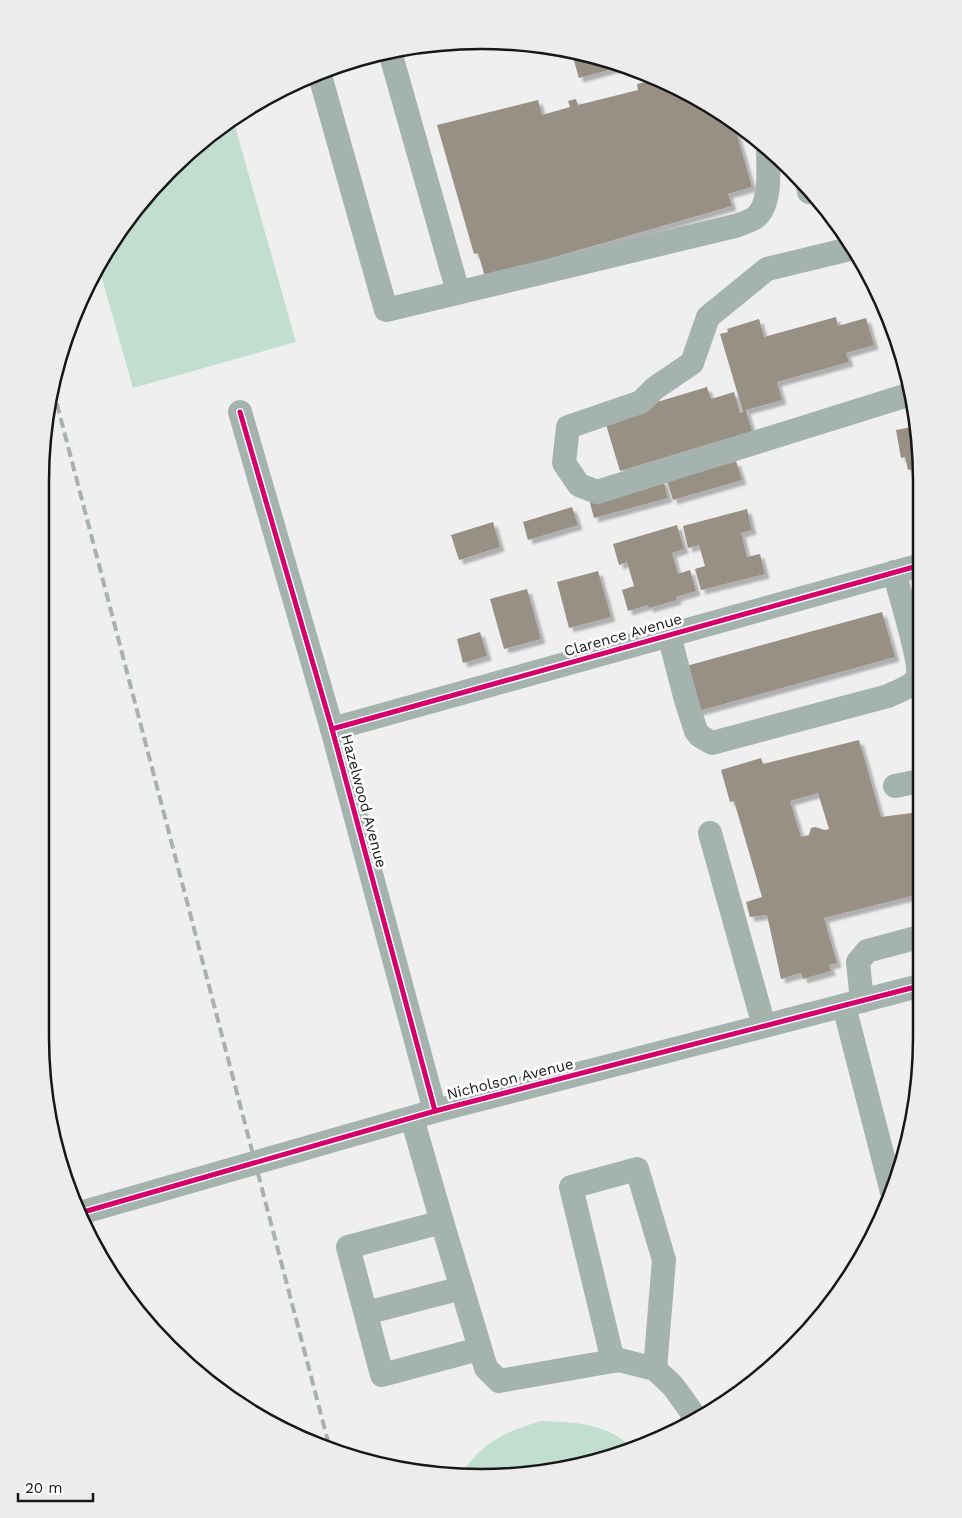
<svg xmlns="http://www.w3.org/2000/svg" width="962" height="1518" font-family="'Work Sans',sans-serif">
<style>
.green{fill:#c1ded1}
.building{fill:#988f85;fill-rule:evenodd;filter:url(#shadow)}
.lines{fill:none;stroke-linecap:round;stroke-linejoin:round}
.minor{stroke:#a4b3ad;stroke-width:24}
.rail{stroke:#a9b0af;stroke-width:4;stroke-dasharray:10 5;stroke-linecap:butt}
.cycleway-casing{stroke:#fff;stroke-width:8}
.cycleway{stroke:#d6006c;stroke-width:5}
.labels{text-anchor:middle;dominant-baseline:central;stroke-width:5;stroke-linejoin:round;paint-order:stroke}
.street-label{font-size:15px;fill:#171718;stroke:#fff}
.rim{fill:none;stroke:#171718;stroke-width:2.5}
</style>
<defs>
<filter id="shadow"><feDropShadow dx="4.5" dy="4.5" stdDeviation="1" flood-color="#0004"/></filter>
</defs>
<rect width="100%" height="100%" fill="#efeff0"/>
<g class="green">
<path d="M233 119 296 342 133 388 99 268 131 212 190 149Z"/>
<path d="M541 1421C572 1422 607 1423 631 1447L595 1463 460 1476C481 1443 504 1432 541 1421Z"/>
</g>
<g class="building">
<path d="M566 50 595 55 623 66 579 78 572 54Z"/>
<path d="M642 73 676 86 733 121 752 187 728 194 732 206 485 277 478 253 474 254 437 125 538 100 542 115 570 107 568 101 576 99 578 105 638 90 637 84 645 82Z"/>
<path d="M826 209 837 224 829 225Z"/>
<path d="M836 317 838 326 866 318 874 345 846 353 849 362 777 382 782 400 746 410 752 431 620 471 604 418 707 387 711 399 734 392 740 413 743 412 720 334 728 332 727 329 759 319 764 337Z"/>
<path d="M917 426 921 452V468L908 470 905 457 901 458 896 430Z"/>
<path d="M736 461 742 480 673 500 667 481Z"/>
<path d="M663 479 668 498 594 518 589 499Z"/>
<path d="M572 507 578 525 528 540 523 522Z"/>
<path d="M747 509 752 530 741 533 747 557 760 554 765 574 701 590 695 569 705 566 699 545 688 548 683 526Z"/>
<path d="M493 522 500 547 459 560 451 535Z"/>
<path d="M677 525 684 549 672 553 678 574 690 570 696 591 676 597 677 600 649 608 648 605 628 611 622 590 634 586 627 562 619 565 613 544Z"/>
<path d="M598 571 611 617 569 628 557 582Z"/>
<path d="M527 589 541 639 504 649 490 599Z"/>
<path d="M882 612 895 657 691 713 679 668Z"/>
<path d="M480 632 487 656 463 663 457 639Z"/>
<path d="M859 740 881 817 919 812V871L917 882 913 883 916 895 824 918 837 963 829 965 831 971 803 979 801 973 781 979 767 915 750 917 746 902 762 897 734 801 730 802 721 770 761 758 763 764ZM818 793 829 829 825 830 815 827 811 828 809 835 801 837 790 801Z"/>
</g>
<g class="lines">
<g class="minor">
<path d="M390 52 458 292"/>
<path d="M319 72 386 310 735 226C741 224 751 221 756 217 772 203 768 167 768 148"/>
<path d="M808 186 809 192"/>
<path d="M854 248 767 269 708 317 692 363 655 388 641 402 568 427 564 463 579 485 597 492 911 394"/>
<path d="M240 412 332 729 435 1111"/>
<path d="M669 635 686 700 696 731 700 736 712 743 888 696C896 692 914 686 917 677 922 665 899 590 894 572"/>
<path d="M332 729 921 565"/>
<path d="M895 786 920 781"/>
<path d="M710 833 764 1026"/>
<path d="M862 1001 858 962 867 951 919 937"/>
<path d="M844 1006 892 1192"/>
<path d="M412 1118 442 1222 486 1368 499 1381 619 1360 655 1369 673 1386 691 1411 693 1419"/>
<path d="M80 1213 435 1111 919 986"/>
<path d="M442 1222 348 1247 382 1375 479 1349"/>
<path d="M366 1313 462 1288"/>
<path d="M613 1361 571 1187 637 1169 664 1260 655 1369"/>
</g>
<path class="rail" d="M53 389 330 1449"/>
<g class="cycleway-casing">
<g id="cycleway">
<path d="M240 412 332 729 435 1111"/>
<path d="M332 729 921 565"/>
<path d="M80 1213 435 1111 919 986"/>
</g>
</g>
<use href="#cycleway" class="cycleway"/>
</g>
<g class="labels">
<g class="street-label">
<text transform="translate(623 635) rotate(-16)">Clarence Avenue</text>
<text transform="translate(364 801) rotate(75)">Hazelwood Avenue</text>
<text transform="translate(510 1079) rotate(-14)">Nicholson Avenue</text>
</g>
</g>
<path d="M0 0H962V1518H0ZM481 49H481A432 432 0 0 1 913 481V1037A432 432 0 0 1 481 1469H481A432 432 0 0 1 49 1037V481A432 432 0 0 1 481 49Z" fill="#ececed" fill-rule="evenodd"/>
<path class="rim" d="M481 49H481A432 432 0 0 1 913 481V1037A432 432 0 0 1 481 1469H481A432 432 0 0 1 49 1037V481A432 432 0 0 1 481 49Z"/>
<path d="M18 1493v8h75v-8" fill="none" stroke="#171718" stroke-width="2.5"/>
<text x="25" y="1493" font-size="15" fill="#171718" stroke="#ffffff" stroke-width="4" paint-order="stroke">20 m</text>
</svg>
